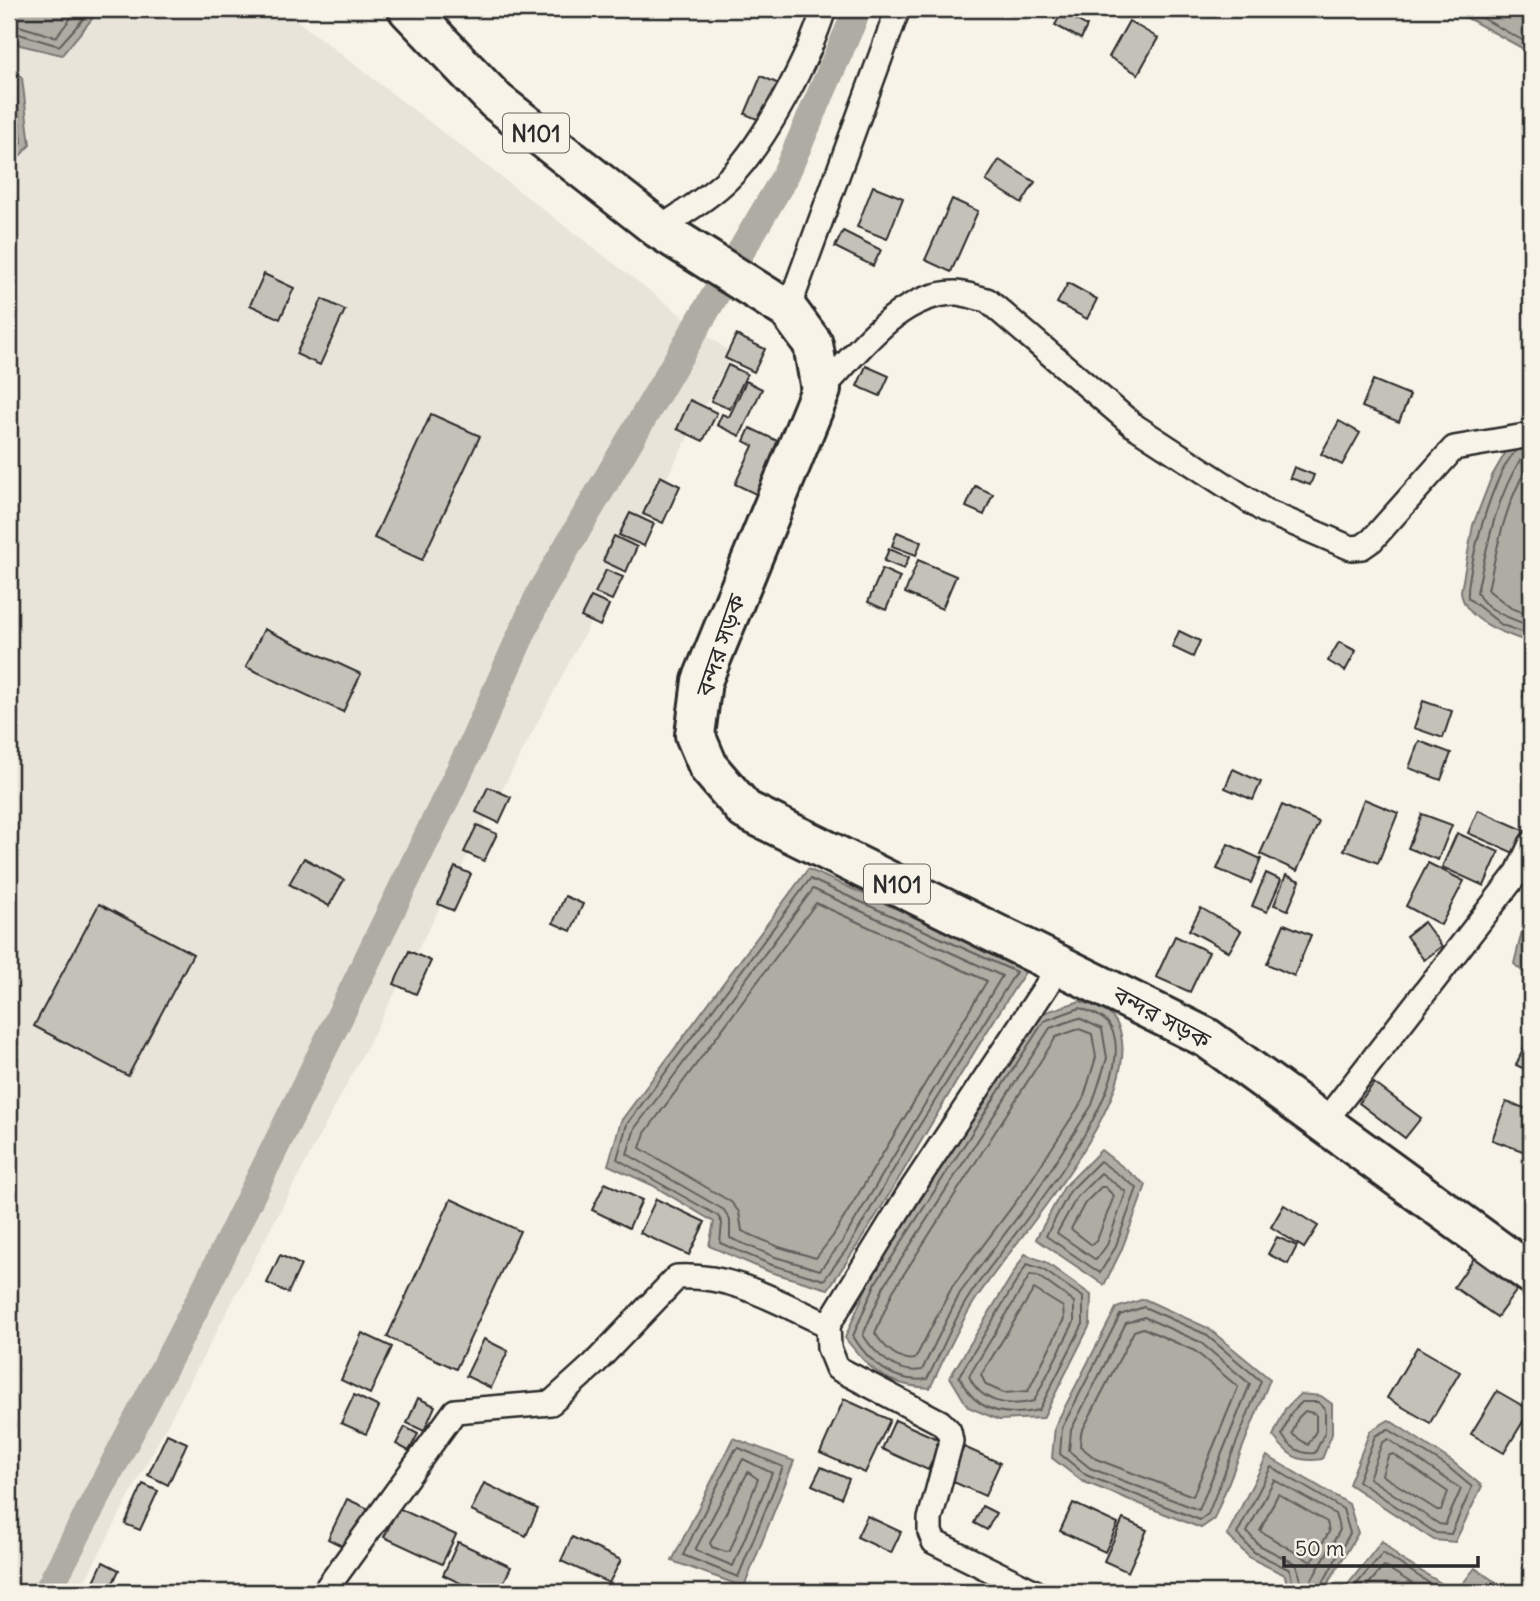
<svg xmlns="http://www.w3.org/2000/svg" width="1540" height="1601" font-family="Delius,'Noto Sans Bengali',sans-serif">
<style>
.built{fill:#e8e4da}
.water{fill:#afaca4;stroke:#7a7874;stroke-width:2}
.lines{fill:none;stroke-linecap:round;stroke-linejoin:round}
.shore{stroke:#605f5b;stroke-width:2}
.canal{stroke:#afaca4;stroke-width:28}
.building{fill:#c4c1b9;stroke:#2b2b2b;stroke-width:2}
.street-casing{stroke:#2b2b2b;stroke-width:28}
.highway-casing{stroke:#2b2b2b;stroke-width:44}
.street{stroke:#f7f3e8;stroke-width:23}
.highway{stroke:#f7f3e8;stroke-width:38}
.labels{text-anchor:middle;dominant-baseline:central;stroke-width:6;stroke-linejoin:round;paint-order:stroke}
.shield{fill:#f7f3e8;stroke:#686764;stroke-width:2}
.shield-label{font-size:23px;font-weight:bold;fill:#2b2b2b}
.street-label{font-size:24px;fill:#2b2b2b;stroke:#f7f3e8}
</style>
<rect width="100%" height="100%" fill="#f7f3e8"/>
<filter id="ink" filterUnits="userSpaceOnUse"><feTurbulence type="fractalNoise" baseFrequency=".0143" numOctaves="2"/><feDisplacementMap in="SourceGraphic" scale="14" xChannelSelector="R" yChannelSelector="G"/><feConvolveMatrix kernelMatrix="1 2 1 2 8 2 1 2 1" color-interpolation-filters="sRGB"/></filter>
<g filter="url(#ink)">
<path class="built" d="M9 9H282L732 354 79 1592H9Z"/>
<g class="water">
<path d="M9 9H88L97 13 62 55 20 45 9 36Z"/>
<path d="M1451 9H1531V53Z"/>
<path d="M9 62 22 78 30 145 9 168Z"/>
<path d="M1531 444V643C1507 634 1463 621 1461 591L1473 525 1492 476 1508 448Z"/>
<path d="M808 869 1028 968C957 1072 900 1186 828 1289L770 1272 709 1246 714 1222 652 1185 608 1165 621 1121Z"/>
<path d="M1531 895V979L1514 964Z"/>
<path d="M1080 1001C1093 1006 1109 1009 1116 1022 1155 1091 1010 1244 974 1302 957 1329 944 1359 930 1388 885 1385 872 1372 845 1338L870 1279 1040 1014Z"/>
<path d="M1101 1150 1146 1185 1121 1251 1104 1285 1036 1239 1064 1187Z"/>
<path d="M1025 1254 1045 1262 1091 1295 1090 1325 1043 1418 999 1420 968 1407 950 1377Z"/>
<path d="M1144 1299 1208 1328 1270 1379 1214 1519 1201 1528 1082 1481 1052 1458 1055 1426 1116 1308Z"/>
<path d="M1300 1394 1321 1396 1332 1404V1434L1322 1459C1297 1463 1288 1455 1273 1436L1285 1409Z"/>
<path d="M1389 1420 1453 1462 1482 1486 1455 1542 1434 1540 1349 1484 1370 1431Z"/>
<path d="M733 1438 794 1461 744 1587 672 1561Z"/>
<path d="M1267 1456 1349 1504 1358 1533 1323 1592H1288L1285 1575 1250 1558 1227 1535Z"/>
<path d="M1382 1541 1399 1558 1456 1592 1475 1568 1510 1592H1342Z"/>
</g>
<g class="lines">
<g class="shore">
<path d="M1466 9 1531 45"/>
<path d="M9 23 56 37 78 9"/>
<path d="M9 31 59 46 86 16V9"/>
<path d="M9 72 15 82 22 142 9 157"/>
<path d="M1518 450C1495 464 1466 571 1468 598L1502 625 1531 635"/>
<path d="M1531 459 1520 460C1494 504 1488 544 1477 592 1483 610 1514 620 1531 626"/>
<path d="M1531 470 1525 471C1504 509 1497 548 1488 590L1511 608 1531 615"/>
<path d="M810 879 1016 972 916 1131 849 1246 824 1280 772 1265 720 1243 722 1223 718 1216 617 1159 627 1124Z"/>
<path d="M813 889 1002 976 842 1242 820 1270 775 1257 730 1238V1220L724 1210 627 1154 635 1128Z"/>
<path d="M816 903 987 981 833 1236 816 1258 779 1247 742 1231 739 1212 731 1202 640 1148 645 1133Z"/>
<path d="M1080 1008C1090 1012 1101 1015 1108 1023 1152 1082 999 1248 968 1298 952 1323 941 1353 927 1379 895 1384 868 1362 853 1336L876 1282 1044 1021Z"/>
<path d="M1079 1018 1102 1029 1107 1058 1092 1105 1035 1194 960 1293 922 1370C897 1375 875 1354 863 1335L884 1286 1050 1028Z"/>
<path d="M1079 1029 1092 1034 1096 1057 1083 1100 1026 1188 952 1287 915 1359C899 1362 883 1346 875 1333L893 1291 1056 1037Z"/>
<path d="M1100 1161 1137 1188 1115 1248 1100 1273 1046 1236 1070 1191Z"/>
<path d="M1101 1173 1126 1192 1107 1245 1096 1260 1057 1233 1077 1197Z"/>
<path d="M1101 1187H1105L1114 1196 1097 1240 1092 1245 1071 1229 1085 1203Z"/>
<path d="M1027 1264 1042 1269 1083 1297V1324L1039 1410C1004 1418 974 1411 959 1376Z"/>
<path d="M1030 1275 1038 1276 1074 1302V1322L1034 1401C1008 1408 980 1402 969 1376Z"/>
<path d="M1034 1289 1063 1307 1064 1319 1028 1391 1004 1393 986 1385 981 1375Z"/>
<path d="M1144 1307 1205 1334 1261 1381 1208 1514 1200 1520 1086 1475 1060 1454 1062 1428 1120 1315Z"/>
<path d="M1144 1317 1200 1342 1250 1384 1199 1510 1090 1468 1069 1451 1071 1430 1126 1323Z"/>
<path d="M1143 1328 1195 1351 1238 1387 1193 1496 1096 1459 1080 1446 1081 1433 1134 1331Z"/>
<path d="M1302 1402H1318L1325 1409V1432L1315 1453C1301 1455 1290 1447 1282 1435L1291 1413Z"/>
<path d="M1305 1411 1316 1414V1431L1308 1445 1292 1434 1298 1418Z"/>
<path d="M1388 1429 1448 1467 1472 1487 1451 1534 1436 1533 1358 1481 1375 1436Z"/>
<path d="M1388 1439 1461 1489 1445 1525 1439 1524 1369 1478 1382 1443Z"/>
<path d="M739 1448 783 1467 738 1577 683 1555 735 1450Z"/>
<path d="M1393 1454 1448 1492 1441 1510H1437L1382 1475 1388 1456Z"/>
<path d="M743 1459 772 1473 733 1566 695 1550Z"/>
<path d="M748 1472 758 1479 730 1551 726 1552 712 1547 710 1543Z"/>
<path d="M1274 1480 1335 1514 1340 1530 1307 1588 1303 1587 1296 1564 1259 1545 1247 1532Z"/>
<path d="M1278 1494 1327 1522 1329 1532 1311 1562 1260 1531Z"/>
<path d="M1294 1592 1290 1570 1254 1552 1237 1534 1271 1467 1343 1509 1350 1533 1318 1592"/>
<path d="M1350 1592 1383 1553 1443 1592"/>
<path d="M1362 1592 1384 1566 1426 1592"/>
</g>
<path class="canal" d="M47 1592 202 1295 338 1020 471 747 540 593 784 178 858 9"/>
</g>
<g class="building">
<path d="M1062 12 1087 26 1081 39 1055 25Z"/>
<path d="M1129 21 1158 38 1138 74 1109 57Z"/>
<path d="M761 76 779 84 762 121 745 114Z"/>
<path d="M999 160 1035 182 1022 203 986 181Z"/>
<path d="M873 186 903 198 887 239 857 227Z"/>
<path d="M952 199 978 211 951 272 925 260Z"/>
<path d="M843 231 881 250 873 266 835 247Z"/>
<path d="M264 274 294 288 280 319 250 305Z"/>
<path d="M1068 283 1097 299 1087 319 1057 303Z"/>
<path d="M322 299 345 310 320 365 296 354Z"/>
<path d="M736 335 765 349 754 372 725 358Z"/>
<path d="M728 365 747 374 730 409 711 401Z"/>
<path d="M866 366 889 376 880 396 857 386Z"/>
<path d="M1373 380 1410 395 1399 422 1362 407Z"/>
<path d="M746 381 762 389 740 436 717 425 722 414 729 417Z"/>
<path d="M690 400 717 413 703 441 677 429Z"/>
<path d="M431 414 480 436 422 560 374 538Z"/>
<path d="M1339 421 1360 433 1342 465 1321 454Z"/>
<path d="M750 428 786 445 762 497 735 484 753 446 744 441Z"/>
<path d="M1294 467 1314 475 1310 485 1290 478Z"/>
<path d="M660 476 680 486 663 523 643 514Z"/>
<path d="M975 486 993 494 984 515 966 507Z"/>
<path d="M630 513 654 524 644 546 619 535Z"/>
<path d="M897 532 921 542 916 555 892 546Z"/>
<path d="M614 536 637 547 626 572 603 561Z"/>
<path d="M889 549 909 557 904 569 884 561Z"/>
<path d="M918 560 956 576 942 609 905 593Z"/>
<path d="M882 569 900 577 886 610 868 602Z"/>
<path d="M606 570 623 577 612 600 595 593Z"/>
<path d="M591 597 609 605 600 626 581 617Z"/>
<path d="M264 629 361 674 343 712 246 667Z"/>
<path d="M1179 631 1200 641 1193 657 1172 647Z"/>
<path d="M1339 642 1356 651 1345 671 1328 661Z"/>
<path d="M1529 682 1531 683V700L1523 697Z"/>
<path d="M1423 701 1452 711 1443 738 1414 728Z"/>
<path d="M1419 741 1451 753 1441 780 1409 768Z"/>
<path d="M1233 769 1261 782 1253 800 1225 788Z"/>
<path d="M488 787 511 797 499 823 476 812Z"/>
<path d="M1364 799 1398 813 1378 863 1344 850Z"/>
<path d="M1282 805 1319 822 1297 871 1260 854Z"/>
<path d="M1478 810 1526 831 1516 854 1468 833Z"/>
<path d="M1422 814 1452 825 1438 860 1408 848Z"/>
<path d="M477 825 497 834 484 861 464 852Z"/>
<path d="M1457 833 1499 852 1484 886 1442 867Z"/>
<path d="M1228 844 1261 859 1251 883 1217 869Z"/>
<path d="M304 858 344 880 329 906 289 884Z"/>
<path d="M1428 863 1464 881 1441 925 1406 906Z"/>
<path d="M455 867 471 874 454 911 438 904Z"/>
<path d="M1266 873 1281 880 1267 912 1252 906Z"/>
<path d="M1286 875 1300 881 1288 910 1274 905Z"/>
<path d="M565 896 583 904 571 931 553 923Z"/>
<path d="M99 904 193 954 128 1076 34 1026Z"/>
<path d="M1201 908 1241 931 1229 952 1189 930Z"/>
<path d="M1424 922 1442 946 1424 960 1406 936Z"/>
<path d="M1284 924 1311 935 1294 976 1267 964Z"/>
<path d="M1175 936 1209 952 1190 992 1156 977Z"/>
<path d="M409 951 431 961 416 994 394 984Z"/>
<path d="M1526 1043 1531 1045V1072L1516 1065Z"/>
<path d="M1374 1083 1421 1118 1405 1138 1359 1103Z"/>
<path d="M1506 1102 1531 1110V1154L1492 1140Z"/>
<path d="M605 1183 642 1200 629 1228 592 1210Z"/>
<path d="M451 1199 520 1231 456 1369 387 1337Z"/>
<path d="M656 1199 705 1222 689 1255 640 1233Z"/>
<path d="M1284 1205 1318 1226 1304 1248 1271 1227Z"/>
<path d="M1277 1237 1297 1246 1288 1264 1268 1254Z"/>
<path d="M280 1255 301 1265 288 1293 267 1283Z"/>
<path d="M1475 1257 1519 1287 1497 1317 1454 1287Z"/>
<path d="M362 1333 392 1347 370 1394 341 1380Z"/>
<path d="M484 1339 508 1351 491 1388 466 1376Z"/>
<path d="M1417 1347 1460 1372 1430 1423 1387 1398Z"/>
<path d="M1497 1391 1530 1410 1504 1453 1471 1434Z"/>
<path d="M354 1395 379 1407 366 1434 341 1423Z"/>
<path d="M418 1398 435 1406 424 1431 407 1423Z"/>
<path d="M844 1399 890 1420 865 1473 820 1453Z"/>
<path d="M895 1420 942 1441 928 1470 882 1449Z"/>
<path d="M405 1427 418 1434 409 1451 396 1444Z"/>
<path d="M167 1434 187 1443 168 1485 148 1475Z"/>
<path d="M964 1447 1000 1463 985 1496 949 1480Z"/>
<path d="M821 1467 849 1479 841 1498 812 1485Z"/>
<path d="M484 1483 538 1509 526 1536 471 1511Z"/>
<path d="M143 1484 158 1491 140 1530 125 1524Z"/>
<path d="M347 1499 369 1509 350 1550 328 1539Z"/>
<path d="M1073 1503 1118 1524 1105 1552 1060 1531Z"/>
<path d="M982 1506 996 1513 987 1530 974 1523Z"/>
<path d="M398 1508 456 1535 442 1564 384 1537Z"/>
<path d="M867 1516 901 1532 891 1553 857 1537Z"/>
<path d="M1123 1519 1147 1530 1128 1572 1104 1561Z"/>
<path d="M572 1537 621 1560 609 1583 561 1561Z"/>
<path d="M458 1542 511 1567 499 1592H479L443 1575Z"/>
<path d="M103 1562 119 1570 109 1592H89Z"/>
</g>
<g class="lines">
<g class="street-casing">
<g id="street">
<path d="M659 229C682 213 709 198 729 178 765 143 809 57 824 9"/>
<path d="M788 310 898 9"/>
<path d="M821 390C858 353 897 294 955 293 965 293 977 298 987 300L1133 425 1265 511 1351 548 1362 547 1372 540 1454 448 1531 435"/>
<path d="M1322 1125 1518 872 1531 844"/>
<path d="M828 1325 829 1348 837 1368 940 1422 949 1431 951 1441 930 1519V1532L934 1542 1035 1592"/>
<path d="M324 1592 455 1411 551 1403 594 1364 677 1277C734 1274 777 1302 828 1325L909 1193 1061 964"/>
</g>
</g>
<g class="highway-casing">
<path id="highway" d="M408 9 496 101 659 229 788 310 813 344 821 390 702 681 695 735 709 768 745 810 1207 1038 1531 1274"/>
</g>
<use href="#street" class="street"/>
<use href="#highway" class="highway"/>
</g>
</g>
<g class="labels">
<g class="shield">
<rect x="503" y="113.5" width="66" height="39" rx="5"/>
<rect x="864" y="864.5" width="66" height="39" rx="5"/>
</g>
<g class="shield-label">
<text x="536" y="133">N101</text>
<text x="897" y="884">N101</text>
</g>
<g class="street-label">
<text transform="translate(720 645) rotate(-71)">বন্দর সড়ক</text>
<text transform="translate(1162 1017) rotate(28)">বন্দর সড়ক</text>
</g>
</g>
<rect width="1540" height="1601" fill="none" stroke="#f7f3e8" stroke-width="35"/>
<rect x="18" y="18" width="1505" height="1566" fill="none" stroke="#2b2b2b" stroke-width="2.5" filter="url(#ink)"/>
<path d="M1284 1556v10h194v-10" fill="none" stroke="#2b2b2b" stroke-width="3.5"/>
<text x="1295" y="1556" font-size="21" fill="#2b2b2b" stroke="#f7f3e8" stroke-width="5" paint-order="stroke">50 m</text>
</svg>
